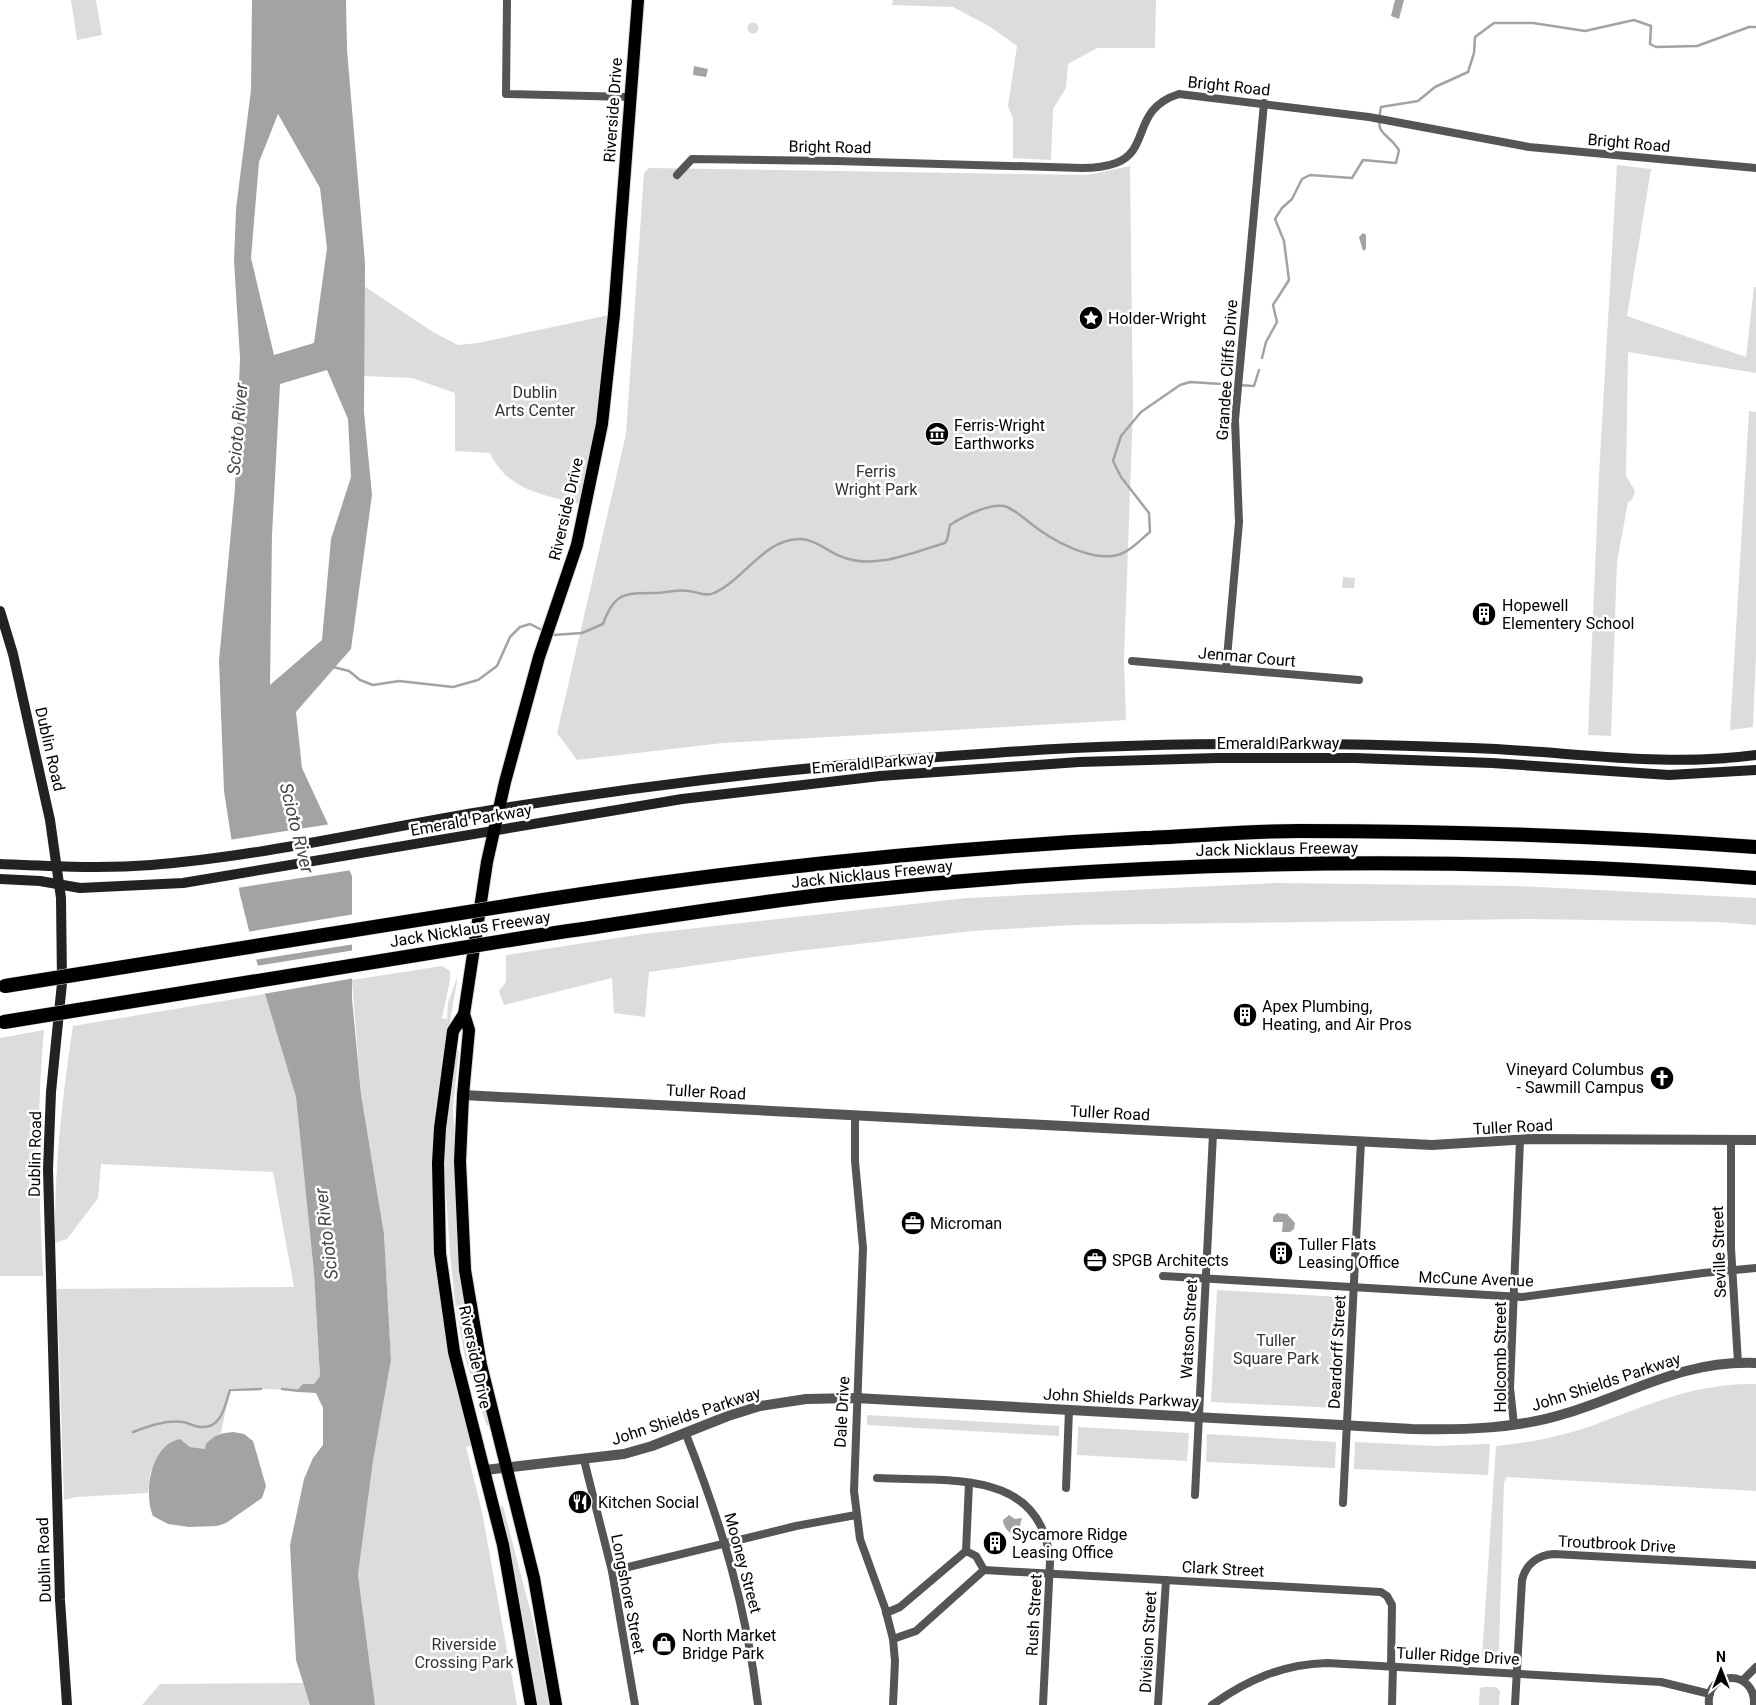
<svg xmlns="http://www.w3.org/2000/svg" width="1756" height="1705" font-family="Roboto,sans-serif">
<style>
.green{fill:#dcdcdc}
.water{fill:#a3a3a3;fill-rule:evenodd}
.pier{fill:#fff}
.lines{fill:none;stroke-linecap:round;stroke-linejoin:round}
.stream{stroke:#a3a3a3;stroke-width:2.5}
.primary-casing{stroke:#dbdbdb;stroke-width:14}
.motorway-casing{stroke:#dbdbdb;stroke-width:15}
.minor{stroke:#555;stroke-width:8}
.tertiary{stroke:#555;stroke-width:10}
.secondary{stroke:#222;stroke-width:10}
.primary{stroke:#000;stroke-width:12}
.motorway{stroke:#000;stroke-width:14}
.motorway-bridge-casing{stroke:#dbdbdb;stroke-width:15;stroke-linecap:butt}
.motorway-bridge{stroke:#000;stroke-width:14}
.labels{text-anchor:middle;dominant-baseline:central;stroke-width:5;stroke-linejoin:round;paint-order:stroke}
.street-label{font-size:16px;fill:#000;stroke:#fff}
.poi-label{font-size:16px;fill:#000;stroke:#fff;text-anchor:start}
.park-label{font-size:16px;fill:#333;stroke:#fff}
.water-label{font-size:18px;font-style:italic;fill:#444;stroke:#fff}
</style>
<rect width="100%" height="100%" fill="#fff"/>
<g class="green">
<path d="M71 0H96L102 35 77 40Z"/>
<path d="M893 0H1156L1155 48H1097L1068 64 1066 88 1053 109 1051 160 1013 158V119L1008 106 1017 46 989 26 953 7 892 5Z"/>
<circle cx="753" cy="28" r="5.5"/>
<path d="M1617 165 1651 169 1627 316 1746 357 1754 287H1756V373L1628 352 1626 476 1635 491 1632 500 1628 502 1617 562 1611 736 1588 735 1599 475Z"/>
<path d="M1130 166 1133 410 1124 659 1126 720 723 743 577 760 557 733 626 434 644 173 649 168 1088 175Z"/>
<path d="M364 286 433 332 458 345 478 343 614 314 585 505C548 496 507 491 490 453L455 451V393L412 378 363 376Z"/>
<path d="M1749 411 1756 412V655L1753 727 1730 730Z"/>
<path d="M1343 577 1355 578 1354 588H1342Z"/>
<path d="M1276 883 1517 886 1756 898V925L1718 922 1530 919 1073 925 972 931 789 952 649 972 645 1017 614 1013 612 978 504 1005 499 991 506 982V955L643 934 967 898Z"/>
<path d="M442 966 450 971V980L442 1018 447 1019 448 1003 458 975 435 1110 432 1190 440 1302 473 1445 466 1447 482 1512 517 1705H375L358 1575 373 1461 391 1360 384 1234 361 1094 352 980Z"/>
<path d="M265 994 296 1097 314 1273 320 1376 314 1384H303L297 1390 230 1388 221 1433 209 1440 205 1449 190 1447 182 1441 167 1446 158 1459 150 1474 148 1493 76 1497 64 1500 57 1289 294 1287 273 1172 101 1164 98 1198 67 1239 55 1243C54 1170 62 1098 73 1026Z"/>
<path d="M44 1030C36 1115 39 1192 43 1276H0V1038Z"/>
<path d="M456 1050 459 1051 453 1107 463 1297 471 1344 491 1424 487 1426 465 1358 455 1302 450 1253 443 1151Z"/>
<path d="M1217 1290 1342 1297 1336 1408 1211 1402Z"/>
<path d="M1756 1384V1491L1507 1477 1504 1482 1499 1649 1494 1658 1482 1657 1496 1446C1525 1443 1554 1438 1582 1429 1644 1408 1688 1383 1756 1384Z"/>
<path d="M867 1415 1059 1426V1436L867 1425Z"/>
<path d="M1078 1427 1189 1433 1187 1461 1077 1455Z"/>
<path d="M1207 1434 1336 1442 1335 1468 1206 1462Z"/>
<path d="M1355 1442 1436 1446 1490 1444 1488 1475 1354 1469Z"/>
<path d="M503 1506 533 1621 549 1705H537L499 1507Z"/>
<path d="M303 1683 310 1705H142L160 1684Z"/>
<path d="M1484 1687H1496L1500 1691 1499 1705H1479L1480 1688Z"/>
</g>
<g class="water">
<path d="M252 0H346L347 50 365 263 364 412 372 495 351 649 296 712 302 768 352 876V999L361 1094 384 1234 391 1360 373 1461 358 1575 375 1705H310L296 1660 290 1545 304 1479 313 1458 323 1445V1408L316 1393 299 1392 297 1390 303 1384H314L320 1376 314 1273 296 1097 265 994 240 895 224 791 219 661 235 488 240 358 234 261 236 209 251 90ZM278 114 320 188 327 248 314 343 274 355 251 258 259 162ZM327 370 348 419 351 477 331 539 322 640 270 685 272 535 280 384Z"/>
<path d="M1395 0H1404L1399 19 1391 16Z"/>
<path d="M694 66 708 69 706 77 693 75Z"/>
<path d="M1363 233 1366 235V249L1363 251 1359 237Z"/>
<path d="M1277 1213 1287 1214 1295 1223 1294 1229 1290 1232H1282L1283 1222H1273V1217Z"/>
<path d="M233 1432 244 1434 253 1441 266 1486 262 1498 226 1523 217 1526 189 1527 168 1524 153 1516C143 1493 151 1444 180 1439L190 1447 205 1449 206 1444C213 1435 222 1433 233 1432Z"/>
<path d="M1009 1515 1015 1519 1022 1518 1020 1525 1023 1531 1017 1536C1010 1535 1003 1527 1003 1520Z"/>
</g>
<g class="pier">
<path d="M331 824 352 870 237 888 229 840Z"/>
<path d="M355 914V944L254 960 247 932Z"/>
<path d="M355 950V978L263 994 256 966Z"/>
</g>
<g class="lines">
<g class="stream">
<path d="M1262 358 1266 342 1277 322 1273 305 1289 280 1284 241 1275 219 1282 208 1292 199 1302 179 1310 175 1352 178 1363 160 1396 163 1399 150C1385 129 1375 138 1381 107L1418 101 1435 87 1468 72 1474 53 1475 37 1494 23H1533L1585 31 1634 20 1651 26 1650 44 1656 47 1697 46 1749 27H1756"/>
<path d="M553 635 582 633 603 624C614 593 624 593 655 593 666 593 677 589 689 591 697 592 706 597 714 593 745 579 763 540 799 539 815 538 830 554 845 558 878 569 913 552 945 543L947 540 950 525C962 517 993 501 1007 507 1019 512 1030 524 1041 531 1061 545 1099 564 1123 553 1134 548 1141 539 1150 532L1149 513 1121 477 1113 461 1121 436 1141 412 1180 385 1190 382 1254 386 1259 370"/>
<path d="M333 667 349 671 360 680 373 685 399 681 453 687 478 680 497 666 510 637 520 627 530 624 542 630"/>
<path d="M282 1389 300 1391"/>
<path d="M133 1432C149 1426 165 1420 183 1422 189 1423 195 1427 202 1427 222 1428 225 1405 230 1390L261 1389"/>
</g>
<g class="primary-casing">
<g id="primary">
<path d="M464 1014 469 1030 463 1095 460 1161 465 1270 481 1365 534 1578 556 1705"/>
<path d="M531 1705 503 1545 454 1352 440 1253 438 1163 440 1128 453 1031 464 1014 487 862 505 782 539 657 577 545 602 424 614 314 638 0"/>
</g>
</g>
<g class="motorway-casing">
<g id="motorway">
<path d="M543 900C743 869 943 848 1145 838 1196 836 1247 831 1298 831 1450 831 1604 836 1756 847"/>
<path d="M541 935C639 921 739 904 838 893 1142 860 1451 854 1756 878"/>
</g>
</g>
<g class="minor">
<path d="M507 0 506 94 630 97"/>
<path d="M677 175 692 159 836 161 1082 168C1093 168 1105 167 1116 163 1151 150 1131 109 1179 94L1369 117 1529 147 1756 168"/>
<path d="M1132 661 1359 680"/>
<path d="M1226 669 1239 522 1235 420 1264 103"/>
<path d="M855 1115V1161L863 1248 854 1491 860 1539 885 1608 893 1639 895 1661 893 1705"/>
<path d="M1731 1140V1248L1738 1363"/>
<path d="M1163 1276 1522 1297 1703 1273 1756 1268"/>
<path d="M1514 1425 1510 1388 1520 1140"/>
<path d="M685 1432C722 1525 746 1605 758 1705"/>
<path d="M584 1460 612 1571 635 1705"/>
<path d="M877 1478C946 1482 1043 1467 1050 1562L1043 1705"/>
<path d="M1066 1488 1069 1410"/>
<path d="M1195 1495 1213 1134"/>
<path d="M1343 1503 1361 1141"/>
<path d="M966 1551 969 1483"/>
<path d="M966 1551 976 1556 984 1570"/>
<path d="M984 1570 1381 1592 1387 1596 1392 1605 1391 1666"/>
<path d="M612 1571 796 1526 856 1515"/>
<path d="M886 1613 900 1607 966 1551"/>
<path d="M893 1639 916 1631 984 1570"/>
<path d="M1743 1680 1756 1667"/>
<path d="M1158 1705 1166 1580"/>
<path d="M1212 1705C1247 1680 1283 1664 1327 1663L1661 1682 1710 1694"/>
<path d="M1392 1705 1393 1666"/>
<path d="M1515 1705 1522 1580C1526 1564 1538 1555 1554 1554L1756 1565"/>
<path d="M1709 1705C1705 1670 1756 1668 1754 1705"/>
</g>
<g class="tertiary">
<path d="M463 1095 1432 1145 1529 1139 1756 1140"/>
<path d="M485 1470 624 1454 652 1446 728 1416 760 1406 806 1399 856 1398 1412 1429C1464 1430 1517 1429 1567 1413 1633 1393 1683 1360 1756 1363"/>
</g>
<g class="secondary">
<path d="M0 611 13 654 50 820 61 898 62 983 51 1092 48 1169 60 1600 67 1705"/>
<path d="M0 864C50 866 101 869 151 865 265 856 379 828 492 810 658 783 826 764 994 753 1154 741 1313 742 1473 748 1567 751 1662 768 1756 755"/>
<path d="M0 879 40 881 80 888 183 883 682 799 880 776 1079 762 1217 758H1355L1492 763 1669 775 1756 770"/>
</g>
<use href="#primary" class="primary"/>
<use href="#motorway" class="motorway"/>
<g class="motorway-bridge-casing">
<g id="motorway-bridge">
<path d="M5 986 543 900"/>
<path d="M4 1022 541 935"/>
</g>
</g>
<use href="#motorway-bridge" class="motorway-bridge"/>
</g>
<defs>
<g id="sight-disc" transform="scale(1.25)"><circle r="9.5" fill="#000" stroke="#fff"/><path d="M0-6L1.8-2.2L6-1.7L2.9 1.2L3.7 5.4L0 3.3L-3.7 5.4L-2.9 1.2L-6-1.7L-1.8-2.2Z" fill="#fff"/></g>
<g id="museum-disc" transform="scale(1.25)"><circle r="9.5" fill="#000" stroke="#fff"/><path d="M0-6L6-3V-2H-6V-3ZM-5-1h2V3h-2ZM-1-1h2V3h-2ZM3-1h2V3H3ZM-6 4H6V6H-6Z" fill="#fff"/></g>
<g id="building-disc" transform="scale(1.25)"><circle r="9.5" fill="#000" stroke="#fff"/><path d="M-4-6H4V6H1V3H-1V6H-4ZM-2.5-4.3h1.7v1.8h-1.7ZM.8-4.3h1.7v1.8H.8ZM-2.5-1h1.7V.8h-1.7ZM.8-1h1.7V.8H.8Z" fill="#fff"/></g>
<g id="church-disc" transform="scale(1.25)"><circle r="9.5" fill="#000" stroke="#fff"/><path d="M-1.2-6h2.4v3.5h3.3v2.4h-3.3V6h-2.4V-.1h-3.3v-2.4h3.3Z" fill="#fff"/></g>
<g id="office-disc" transform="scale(1.25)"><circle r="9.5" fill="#000" stroke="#fff"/><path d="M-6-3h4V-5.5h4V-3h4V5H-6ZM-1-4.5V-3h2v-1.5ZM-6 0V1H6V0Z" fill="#fff"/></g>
<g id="restaurant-disc" transform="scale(1.25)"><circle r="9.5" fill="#000" stroke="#fff"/><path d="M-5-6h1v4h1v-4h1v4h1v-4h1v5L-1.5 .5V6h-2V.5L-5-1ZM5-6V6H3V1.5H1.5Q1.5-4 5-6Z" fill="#fff"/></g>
<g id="shop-disc" transform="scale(1.25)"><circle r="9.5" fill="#000" stroke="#fff"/><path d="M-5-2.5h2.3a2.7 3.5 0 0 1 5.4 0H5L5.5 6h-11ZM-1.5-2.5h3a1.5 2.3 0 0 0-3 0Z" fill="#fff"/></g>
</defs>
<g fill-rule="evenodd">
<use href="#sight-disc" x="1091" y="318"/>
<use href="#museum-disc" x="937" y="434"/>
<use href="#building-disc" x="1484" y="614"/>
<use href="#building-disc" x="1245" y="1015"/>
<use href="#church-disc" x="1662" y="1078"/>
<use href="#office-disc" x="913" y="1223"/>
<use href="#building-disc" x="1281" y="1253"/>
<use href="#office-disc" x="1095" y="1260"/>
<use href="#restaurant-disc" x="580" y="1502"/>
<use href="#building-disc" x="995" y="1543"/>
<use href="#shop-disc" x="664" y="1644"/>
</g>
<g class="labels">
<g class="street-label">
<text transform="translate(1229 86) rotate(6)">Bright Road</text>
<text transform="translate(613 110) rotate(-86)">Riverside Drive</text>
<text transform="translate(1629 143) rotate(5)">Bright Road</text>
<text transform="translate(830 147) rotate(1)">Bright Road</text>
<text transform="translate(1227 370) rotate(-86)">Grandee Cliffs Drive</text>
<text transform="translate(566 509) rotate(-77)">Riverside Drive</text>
<text transform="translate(1247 657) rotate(5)">Jenmar Court</text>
<text x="1278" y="743">Emerald Parkway</text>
<text transform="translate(50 749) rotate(77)">Dublin Road</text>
<text transform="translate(873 763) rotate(-5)">Emerald Parkway</text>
<text transform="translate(471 820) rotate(-10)">Emerald Parkway</text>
<text transform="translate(1277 849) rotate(-1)">Jack Nicklaus Freeway</text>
<text transform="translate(872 874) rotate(-6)">Jack Nicklaus Freeway</text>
<text transform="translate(470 929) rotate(-9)">Jack Nicklaus Freeway</text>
<text transform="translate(706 1092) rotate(3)">Tuller Road</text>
<text transform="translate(1110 1113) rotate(3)">Tuller Road</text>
<text transform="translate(1513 1127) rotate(-3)">Tuller Road</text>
<text transform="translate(35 1154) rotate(-89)">Dublin Road</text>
<text transform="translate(1719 1252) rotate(-92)">Seville Street</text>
<text transform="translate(1476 1279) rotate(2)">McCune Avenue</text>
<text transform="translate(1189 1329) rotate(-87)">Watson Street</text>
<text transform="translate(1337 1352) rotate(-87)">Deardorff Street</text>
<text transform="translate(475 1357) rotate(78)">Riverside Drive</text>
<text transform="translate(1500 1357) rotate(-90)">Holcomb Street</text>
<text transform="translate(1606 1382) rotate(-18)">John Shields Parkway</text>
<text transform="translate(1121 1398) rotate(3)">John Shields Parkway</text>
<text transform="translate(842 1412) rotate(-87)">Dale Drive</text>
<text transform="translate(686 1416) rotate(-18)">John Shields Parkway</text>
<text transform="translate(1617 1544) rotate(3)">Troutbrook Drive</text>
<text transform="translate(44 1560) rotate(-92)">Dublin Road</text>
<text transform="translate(743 1563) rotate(75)">Mooney Street</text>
<text transform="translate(1223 1569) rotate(3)">Clark Street</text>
<text transform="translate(628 1594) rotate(79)">Longshore Street</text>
<text transform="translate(1034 1615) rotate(-87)">Rush Street</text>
<text transform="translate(1148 1642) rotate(-87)">Division Street</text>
<text transform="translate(1458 1656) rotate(3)">Tuller Ridge Drive</text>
</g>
<g class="poi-label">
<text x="1108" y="318">Holder-Wright</text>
<text x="954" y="425">Ferris-Wright<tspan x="954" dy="18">Earthworks</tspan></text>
<text x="1502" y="605">Hopewell<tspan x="1502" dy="18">Elementery School</tspan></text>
<text x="1262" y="1006">Apex Plumbing,<tspan x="1262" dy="18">Heating, and Air Pros</tspan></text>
<text x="1644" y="1069" text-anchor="end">Vineyard Columbus<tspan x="1644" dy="18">- Sawmill Campus</tspan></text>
<text x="930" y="1223">Microman</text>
<text x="1298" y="1244">Tuller Flats<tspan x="1298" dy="18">Leasing Office</tspan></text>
<text x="1112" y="1260">SPGB Architects</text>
<text x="598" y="1502">Kitchen Social</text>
<text x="1012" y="1534">Sycamore Ridge<tspan x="1012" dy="18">Leasing Office</tspan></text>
<text x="682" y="1635">North Market<tspan x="682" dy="18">Bridge Park</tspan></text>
</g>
<g class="park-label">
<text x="535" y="392">Dublin<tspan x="535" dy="18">Arts Center</tspan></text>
<text x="876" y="471">Ferris<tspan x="876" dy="18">Wright Park</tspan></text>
<text x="1276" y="1340">Tuller<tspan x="1276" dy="18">Square Park</tspan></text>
<text x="464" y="1644">Riverside<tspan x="464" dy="18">Crossing Park</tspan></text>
</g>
<g class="water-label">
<text transform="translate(237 429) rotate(-85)">Scioto River</text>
<text transform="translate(297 828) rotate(76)">Scioto River</text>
<text transform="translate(326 1234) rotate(-97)">Scioto River</text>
</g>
</g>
<g transform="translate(1721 1670)" stroke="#ffffff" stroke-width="4" paint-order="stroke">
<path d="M0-4L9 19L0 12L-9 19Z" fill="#000000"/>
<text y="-8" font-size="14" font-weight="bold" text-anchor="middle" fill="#000000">N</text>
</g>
</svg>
